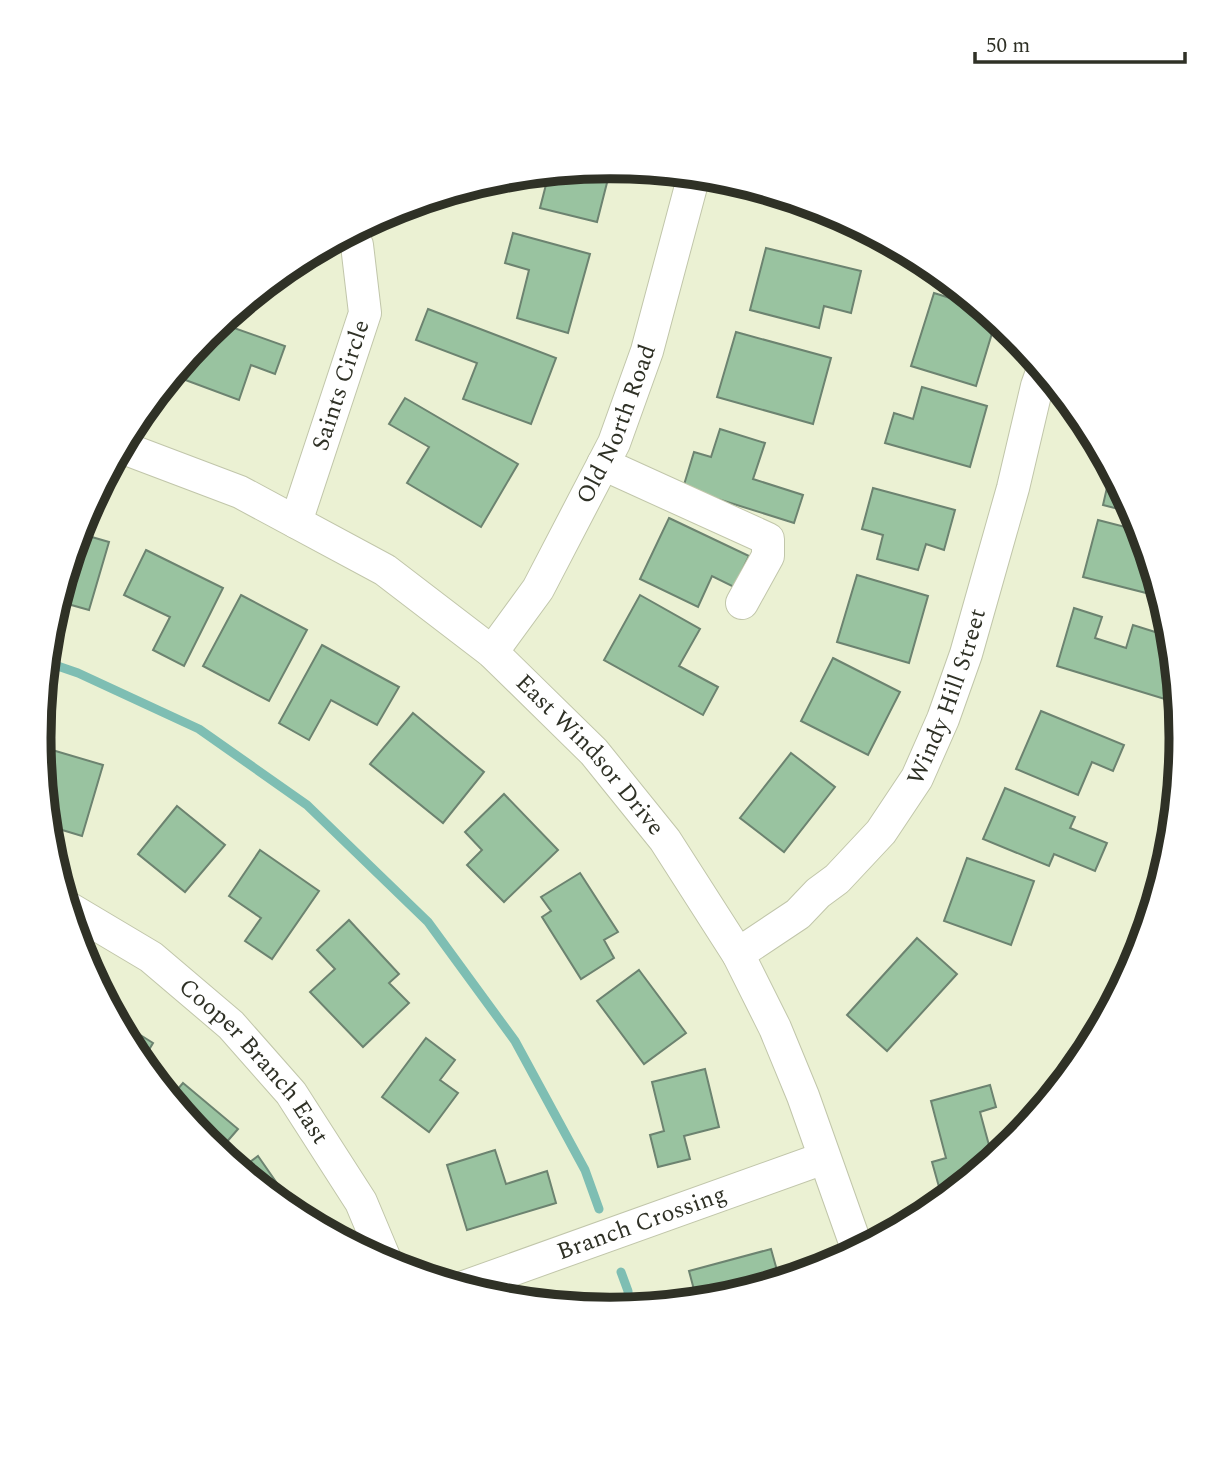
<svg xmlns="http://www.w3.org/2000/svg" width="1220" height="1477" font-family="Spectral,serif">
<style>
.lines{fill:none;stroke-linecap:round;stroke-linejoin:round}
.stream{stroke:#7ebeb3;stroke-width:9}
.building{fill:#99c3a0;stroke:#6c8370;stroke-width:2}
.minor-casing{stroke:#c1c6aa;stroke-width:34}
.minor{stroke:#fff;stroke-width:32}
.labels{text-anchor:middle;dominant-baseline:central;stroke-width:6;stroke-linejoin:round;paint-order:stroke}
.street-label{font-size:24px;fill:#2f3126;stroke:#fff}
.rim{fill:none;stroke:#2f3126;stroke-width:9}
</style>
<rect width="100%" height="100%" fill="#ebf1d3"/>
<g class="lines">
<g class="stream">
<path d="M46 662 78 673 199 729 307 805 428 922 515 1041 585 1170 599 1209"/>
<path d="M621 1272 628 1291V1308"/>
</g>
</g>
<g class="building">
<path d="M611 167 597 222 540 208 549 173Z"/>
<path d="M513 233 590 254 568 333 517 318 529 270 505 263Z"/>
<path d="M766 248 861 271 851 313 824 306 819 328 750 310Z"/>
<path d="M934 293 982 308 996 320 976 386 911 366Z"/>
<path d="M428 309 556 358 531 424 463 399 477 363 416 340Z"/>
<path d="M220 323 285 346 275 374 251 365 239 400 172 375 206 334Z"/>
<path d="M736 332 831 358 813 424 717 397Z"/>
<path d="M922 387 987 406 970 467 885 443 894 413 913 419Z"/>
<path d="M405 398 518 464 481 527 407 483 429 447 389 424Z"/>
<path d="M720 429 765 443 753 479 803 495 794 523 683 488 694 452 711 457Z"/>
<path d="M1111 470 1134 513 1103 505Z"/>
<path d="M873 488 955 510 944 550 926 544 918 570 877 559 883 535 862 529Z"/>
<path d="M669 518 749 556 734 587 712 576 698 607 640 579Z"/>
<path d="M1098 520 1141 531 1162 597 1083 577Z"/>
<path d="M78 533 109 542 89 610 57 601Z"/>
<path d="M146 550 223 588 184 666 153 650 170 617 124 595Z"/>
<path d="M857 575 928 596 909 663 837 642Z"/>
<path d="M241 595 307 630 269 701 203 666Z"/>
<path d="M640 595 700 629 679 666 718 687 703 715 604 660Z"/>
<path d="M1074 608 1102 617 1095 638 1126 648 1133 625 1171 637 1164 660 1174 663 1175 676 1168 700 1057 666Z"/>
<path d="M322 645 399 687 377 725 331 700 309 740 279 723Z"/>
<path d="M833 658 900 692 868 755 801 721Z"/>
<path d="M1041 711 1124 745 1113 771 1092 762 1078 795 1016 769Z"/>
<path d="M413 713 484 772 443 823 370 764Z"/>
<path d="M42 747 103 765 82 836 49 826 55 804 45 801 40 754Z"/>
<path d="M791 753 835 787 784 852 740 818Z"/>
<path d="M1005 788 1075 817 1070 828 1107 843 1095 871 1054 854 1049 866 983 839Z"/>
<path d="M504 794 558 850 504 902 467 865 482 850 465 832Z"/>
<path d="M177 806 225 845 185 892 138 854Z"/>
<path d="M260 850 319 891 272 959 245 941 261 918 229 896Z"/>
<path d="M967 858 1034 881 1011 945 944 921Z"/>
<path d="M580 873 618 932 604 940 614 958 581 979 542 917 551 911 541 897Z"/>
<path d="M349 920 399 974 389 983 409 1003 363 1047 310 992 335 969 317 950Z"/>
<path d="M917 938 957 974 887 1051 847 1015Z"/>
<path d="M639 970 686 1033 644 1064 597 1001Z"/>
<path d="M126 1026 153 1043 141 1063 122 1032Z"/>
<path d="M426 1038 455 1060 440 1080 458 1093 429 1132 382 1097Z"/>
<path d="M705 1069 719 1127 684 1136 690 1159 658 1167 650 1135 664 1131 652 1082Z"/>
<path d="M183 1083 238 1129 218 1152 206 1142 170 1098Z"/>
<path d="M990 1085 996 1107 980 1112 993 1160 943 1201 932 1162 946 1158 931 1101Z"/>
<path d="M495 1150 506 1184 547 1171 556 1203 467 1230 447 1165Z"/>
<path d="M258 1156 297 1212 294 1214 239 1170Z"/>
<path d="M771 1249 780 1281 721 1299 697 1301 689 1271Z"/>
</g>
<g class="lines">
<g class="minor-casing">
<g id="minor">
<path id="s1" d="M121 447 240 492 385 570 492 652 594 752 665 840 738 954 775 1028 803 1096 858 1251"/>
<path d="M603 464 768 539V556L742 603"/>
<path id="s2" d="M296 522 365 313 357 245"/>
<path id="s3" d="M492 652 538 589 614 443 647 351 694 175"/>
<path id="s4" d="M67 907 151 957 231 1025 291 1093 361 1202 387 1264"/>
<path id="s5" d="M738 954 798 914 818 893 837 879 881 832 917 778 943 719 966 654 1013 488 1037 386 1043 369"/>
<path id="s6" d="M461 1288 824 1158"/>
</g>
</g>
<use href="#minor" class="minor"/>
</g>
<g class="labels">
<g class="street-label">
<text stroke="none"><textPath href="#s2" startOffset="144">Saints Circle</textPath></text>
<text stroke="none"><textPath href="#s3" startOffset="261">Old North Road</textPath></text>
<text stroke="none"><textPath href="#s5" startOffset="341">Windy Hill Street</textPath></text>
<text stroke="none"><textPath href="#s1" startOffset="569">East Windsor Drive</textPath></text>
<text stroke="none"><textPath href="#s4" startOffset="245">Cooper Branch East</textPath></text>
<text stroke="none"><textPath href="#s6" startOffset="192">Branch Crossing</textPath></text>
</g>
</g>
<path d="M0 0H1220V1477H0ZM51 738a559 559 0 1 1 1118 0a559 559 0 1 1-1118 0Z" fill="#fff" fill-rule="evenodd"/>
<path class="rim" d="M51 738a559 559 0 1 1 1118 0a559 559 0 1 1-1118 0Z"/>
<path d="M975 52v10h210v-10" fill="none" stroke="#2f3126" stroke-width="3.5"/>
<text x="986" y="52" font-size="21" fill="#2f3126" stroke="#ffffff" stroke-width="5" paint-order="stroke">50 m</text>
</svg>
